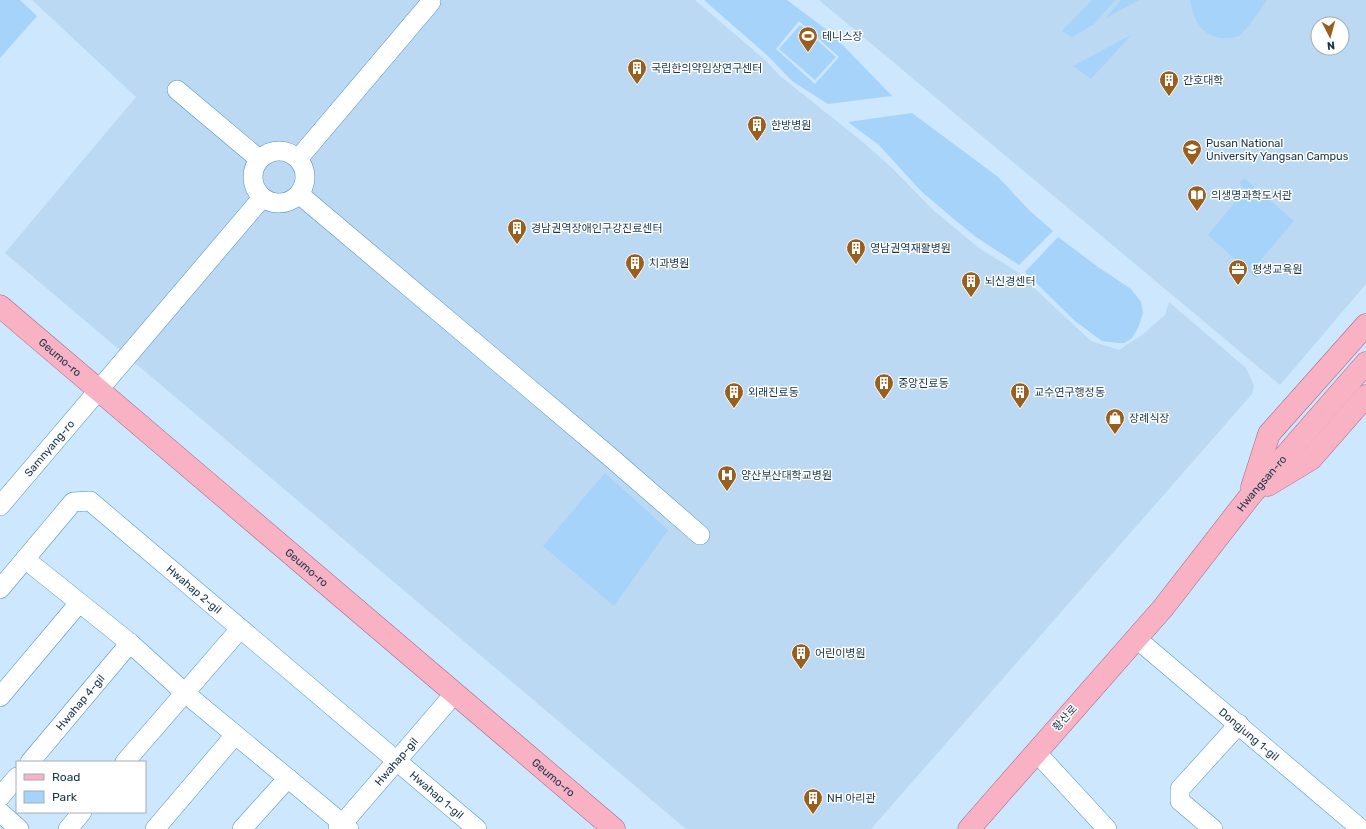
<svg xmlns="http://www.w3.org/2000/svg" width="1366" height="829" font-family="Rubik,'Noto Sans KR',sans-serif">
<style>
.built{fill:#bbd9f2;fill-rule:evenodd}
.green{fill:#a5d3fa;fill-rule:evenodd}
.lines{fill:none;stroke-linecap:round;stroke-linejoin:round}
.minor-casing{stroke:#4e93ca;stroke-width:20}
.major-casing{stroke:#a66480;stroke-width:23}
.minor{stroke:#fff;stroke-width:19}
.major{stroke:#f8b2c4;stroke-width:22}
.labels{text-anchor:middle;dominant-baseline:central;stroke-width:3;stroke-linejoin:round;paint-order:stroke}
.poi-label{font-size:11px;fill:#17344b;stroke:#fff;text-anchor:start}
.street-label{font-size:11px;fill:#17344b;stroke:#fff}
</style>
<rect width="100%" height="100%" fill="#cce7fe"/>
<g class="built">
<path d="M32 0H695L766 61 780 76 864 143 892 168 933 210 979 248 1016 271 1091 341 1119 350 1142 335 1165 315 1169 302 1246 368 1254 386 1252 394 871 829H686L5 253 136 97Z"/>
<path d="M819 0H1366V284L1280 385ZM1318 24H1342V48H1318Z"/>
</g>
<g class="green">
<path d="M0 0H20L37 16 0 58Z"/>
<path d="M704 0H787L831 33 892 96 828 104 792 81 767 55ZM799 21 839 57 815 84 776 49Z"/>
<path d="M1092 0H1115L1094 24 1072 37 1062 31Z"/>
<path d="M1121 0H1139L1106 18Z"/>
<path d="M1190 0H1267C1260 10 1249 27 1240 35 1236 38 1229 38 1224 38 1201 37 1194 20 1190 0Z"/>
<path d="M800 25 836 57 815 80 779 49Z"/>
<path d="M1131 35 1091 79 1073 66Z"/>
<path d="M912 113 998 177 1030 211 1053 231 1019 265 976 237 955 220 921 191 879 145 848 122Z"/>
<path d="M1244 178 1294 221 1258 263 1265 269 1256 278 1208 235 1246 189 1239 183Z"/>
<path d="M1058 237 1098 267 1131 289 1141 302 1143 313 1138 328 1132 338 1124 343H1117L1102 341 1075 321 1025 272Z"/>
<path d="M605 473 668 530 614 606 543 546Z"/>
</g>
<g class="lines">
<g class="minor-casing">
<g id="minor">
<path d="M177 90 259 159"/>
<circle cx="279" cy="177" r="26"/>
<path d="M298 159 431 2"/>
<path d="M299 194 608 455 700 535"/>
<path id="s1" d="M0 506 262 198"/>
<path d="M25 559 130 643 185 693 349 829"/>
<path id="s2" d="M0 589 73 502 90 501 477 829"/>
<path id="s3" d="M1137 639 1361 829"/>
<path d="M0 697 79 603"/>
<path d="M1036 752 1107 829"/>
<path id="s4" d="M30 762 130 643"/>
<path d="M125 762 240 629"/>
<path d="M0 797 17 777"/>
<path d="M0 812 19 829"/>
<path d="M68 829 82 812"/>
<path d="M155 829 235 735"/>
<path d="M242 829 288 778"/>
<path id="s5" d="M338 829 455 693"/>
<path d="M1213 829 1180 801V789L1239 724"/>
</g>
</g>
<g class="major-casing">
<g id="major">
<path id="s6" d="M0 306 614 829"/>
<path d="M1268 485 1311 459 1366 396"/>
<path d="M1252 487 1269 434 1366 325"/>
<path id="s7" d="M969 829 1163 608 1250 496 1366 363"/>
</g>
</g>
<use href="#minor" class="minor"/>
<use href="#major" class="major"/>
</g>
<defs>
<g id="stadium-pin" transform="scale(1)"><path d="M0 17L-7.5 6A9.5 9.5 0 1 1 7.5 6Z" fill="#995f1e" stroke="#fff"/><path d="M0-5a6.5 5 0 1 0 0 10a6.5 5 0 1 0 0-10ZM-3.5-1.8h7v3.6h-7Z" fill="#fff"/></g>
<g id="building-pin" transform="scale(1)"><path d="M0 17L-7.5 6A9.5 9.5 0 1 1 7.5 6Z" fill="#995f1e" stroke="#fff"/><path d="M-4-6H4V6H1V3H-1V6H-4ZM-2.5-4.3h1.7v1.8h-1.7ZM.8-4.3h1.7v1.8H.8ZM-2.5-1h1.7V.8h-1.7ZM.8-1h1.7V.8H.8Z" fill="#fff"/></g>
<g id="university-pin" transform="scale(1)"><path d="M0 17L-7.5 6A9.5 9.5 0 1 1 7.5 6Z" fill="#995f1e" stroke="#fff"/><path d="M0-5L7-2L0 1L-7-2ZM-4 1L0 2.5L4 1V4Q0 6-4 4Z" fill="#fff"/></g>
<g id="library-pin" transform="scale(1)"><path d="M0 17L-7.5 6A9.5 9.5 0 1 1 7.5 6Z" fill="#995f1e" stroke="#fff"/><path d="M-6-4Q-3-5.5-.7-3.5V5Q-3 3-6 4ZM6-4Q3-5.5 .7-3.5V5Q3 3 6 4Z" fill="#fff"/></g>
<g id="office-pin" transform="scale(1)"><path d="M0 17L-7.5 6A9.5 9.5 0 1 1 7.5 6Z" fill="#995f1e" stroke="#fff"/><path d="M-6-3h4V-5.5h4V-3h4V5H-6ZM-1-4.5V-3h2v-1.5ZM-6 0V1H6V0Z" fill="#fff"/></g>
<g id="shop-pin" transform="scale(1)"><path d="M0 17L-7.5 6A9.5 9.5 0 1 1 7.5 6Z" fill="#995f1e" stroke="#fff"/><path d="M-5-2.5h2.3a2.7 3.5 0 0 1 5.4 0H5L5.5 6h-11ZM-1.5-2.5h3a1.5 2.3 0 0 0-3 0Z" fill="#fff"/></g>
<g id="hospital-pin" transform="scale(1)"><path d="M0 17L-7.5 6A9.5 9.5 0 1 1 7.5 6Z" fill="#995f1e" stroke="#fff"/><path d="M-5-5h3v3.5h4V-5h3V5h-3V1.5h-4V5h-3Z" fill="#fff"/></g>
</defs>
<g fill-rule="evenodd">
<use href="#stadium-pin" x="808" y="36"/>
<use href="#building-pin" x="637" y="68"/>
<use href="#building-pin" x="1169" y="80"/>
<use href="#building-pin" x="757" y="125"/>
<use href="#university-pin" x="1192" y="149"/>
<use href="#library-pin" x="1197" y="195"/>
<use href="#building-pin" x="517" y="228"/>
<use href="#building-pin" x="856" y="248"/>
<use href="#building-pin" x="635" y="263"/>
<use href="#office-pin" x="1238" y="269"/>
<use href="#building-pin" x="971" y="281"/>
<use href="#building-pin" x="884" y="383"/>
<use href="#building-pin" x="734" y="392"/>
<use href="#building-pin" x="1020" y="392"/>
<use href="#shop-pin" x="1115" y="418"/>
<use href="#hospital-pin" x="727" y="475"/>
<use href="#building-pin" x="801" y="653"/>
<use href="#building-pin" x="813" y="798"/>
</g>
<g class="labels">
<g class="poi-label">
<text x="822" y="36">테니스장</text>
<text x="651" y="68">국립한의약임상연구센터</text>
<text x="1183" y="80">간호대학</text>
<text x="771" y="125">한방병원</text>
<text x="1206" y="143">Pusan National<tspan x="1206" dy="13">University Yangsan Campus</tspan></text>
<text x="1211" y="195">의생명과학도서관</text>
<text x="531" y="228">경남권역장애인구강진료센터</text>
<text x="870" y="248">영남권역재활병원</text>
<text x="649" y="263">치과병원</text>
<text x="1252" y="269">평생교육원</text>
<text x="985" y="281">뇌신경센터</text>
<text x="898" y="383">중앙진료동</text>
<text x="748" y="392">외래진료동</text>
<text x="1034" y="392">교수연구행정동</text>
<text x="1129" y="418">장례식장</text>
<text x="741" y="475">양산부산대학교병원</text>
<text x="815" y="653">어린이병원</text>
<text x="827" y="798">NH 아리관</text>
</g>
<g class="street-label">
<text stroke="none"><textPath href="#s6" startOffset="79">Geumo-ro</textPath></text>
<text stroke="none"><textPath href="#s1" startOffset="76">Samnyang-ro</textPath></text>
<text stroke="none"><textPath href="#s7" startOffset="453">Hwangsan-ro</textPath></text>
<text stroke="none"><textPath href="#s6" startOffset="403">Geumo-ro</textPath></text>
<text stroke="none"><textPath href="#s2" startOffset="267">Hwahap 2-gil</textPath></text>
<text stroke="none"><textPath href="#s4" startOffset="78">Hwahap 4-gil</textPath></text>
<text transform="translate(1065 718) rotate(-48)">황산로</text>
<text stroke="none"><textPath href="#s3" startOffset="147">Dongjung 1-gil</textPath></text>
<text stroke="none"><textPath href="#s5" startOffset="89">Hwahap-gil</textPath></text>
<text stroke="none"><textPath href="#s6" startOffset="727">Geumo-ro</textPath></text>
<text stroke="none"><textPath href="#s2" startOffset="585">Hwahap 1-gil</textPath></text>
</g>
</g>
<rect x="16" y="761" width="130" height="52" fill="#ffffff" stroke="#a2aeb7"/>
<rect x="24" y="774" width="20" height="6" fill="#f8b2c4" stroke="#a2aeb7"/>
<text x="52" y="781" font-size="12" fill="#17344b">Road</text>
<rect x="24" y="791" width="20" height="12" fill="#a5d3fa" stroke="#a2aeb7"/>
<text x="52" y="801" font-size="12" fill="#17344b">Park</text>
<g transform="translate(1330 36) rotate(174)"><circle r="19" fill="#ffffff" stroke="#a2aeb7"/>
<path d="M0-3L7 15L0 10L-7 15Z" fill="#995f1e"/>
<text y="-6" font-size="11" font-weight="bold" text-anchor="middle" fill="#17344b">N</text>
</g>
</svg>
